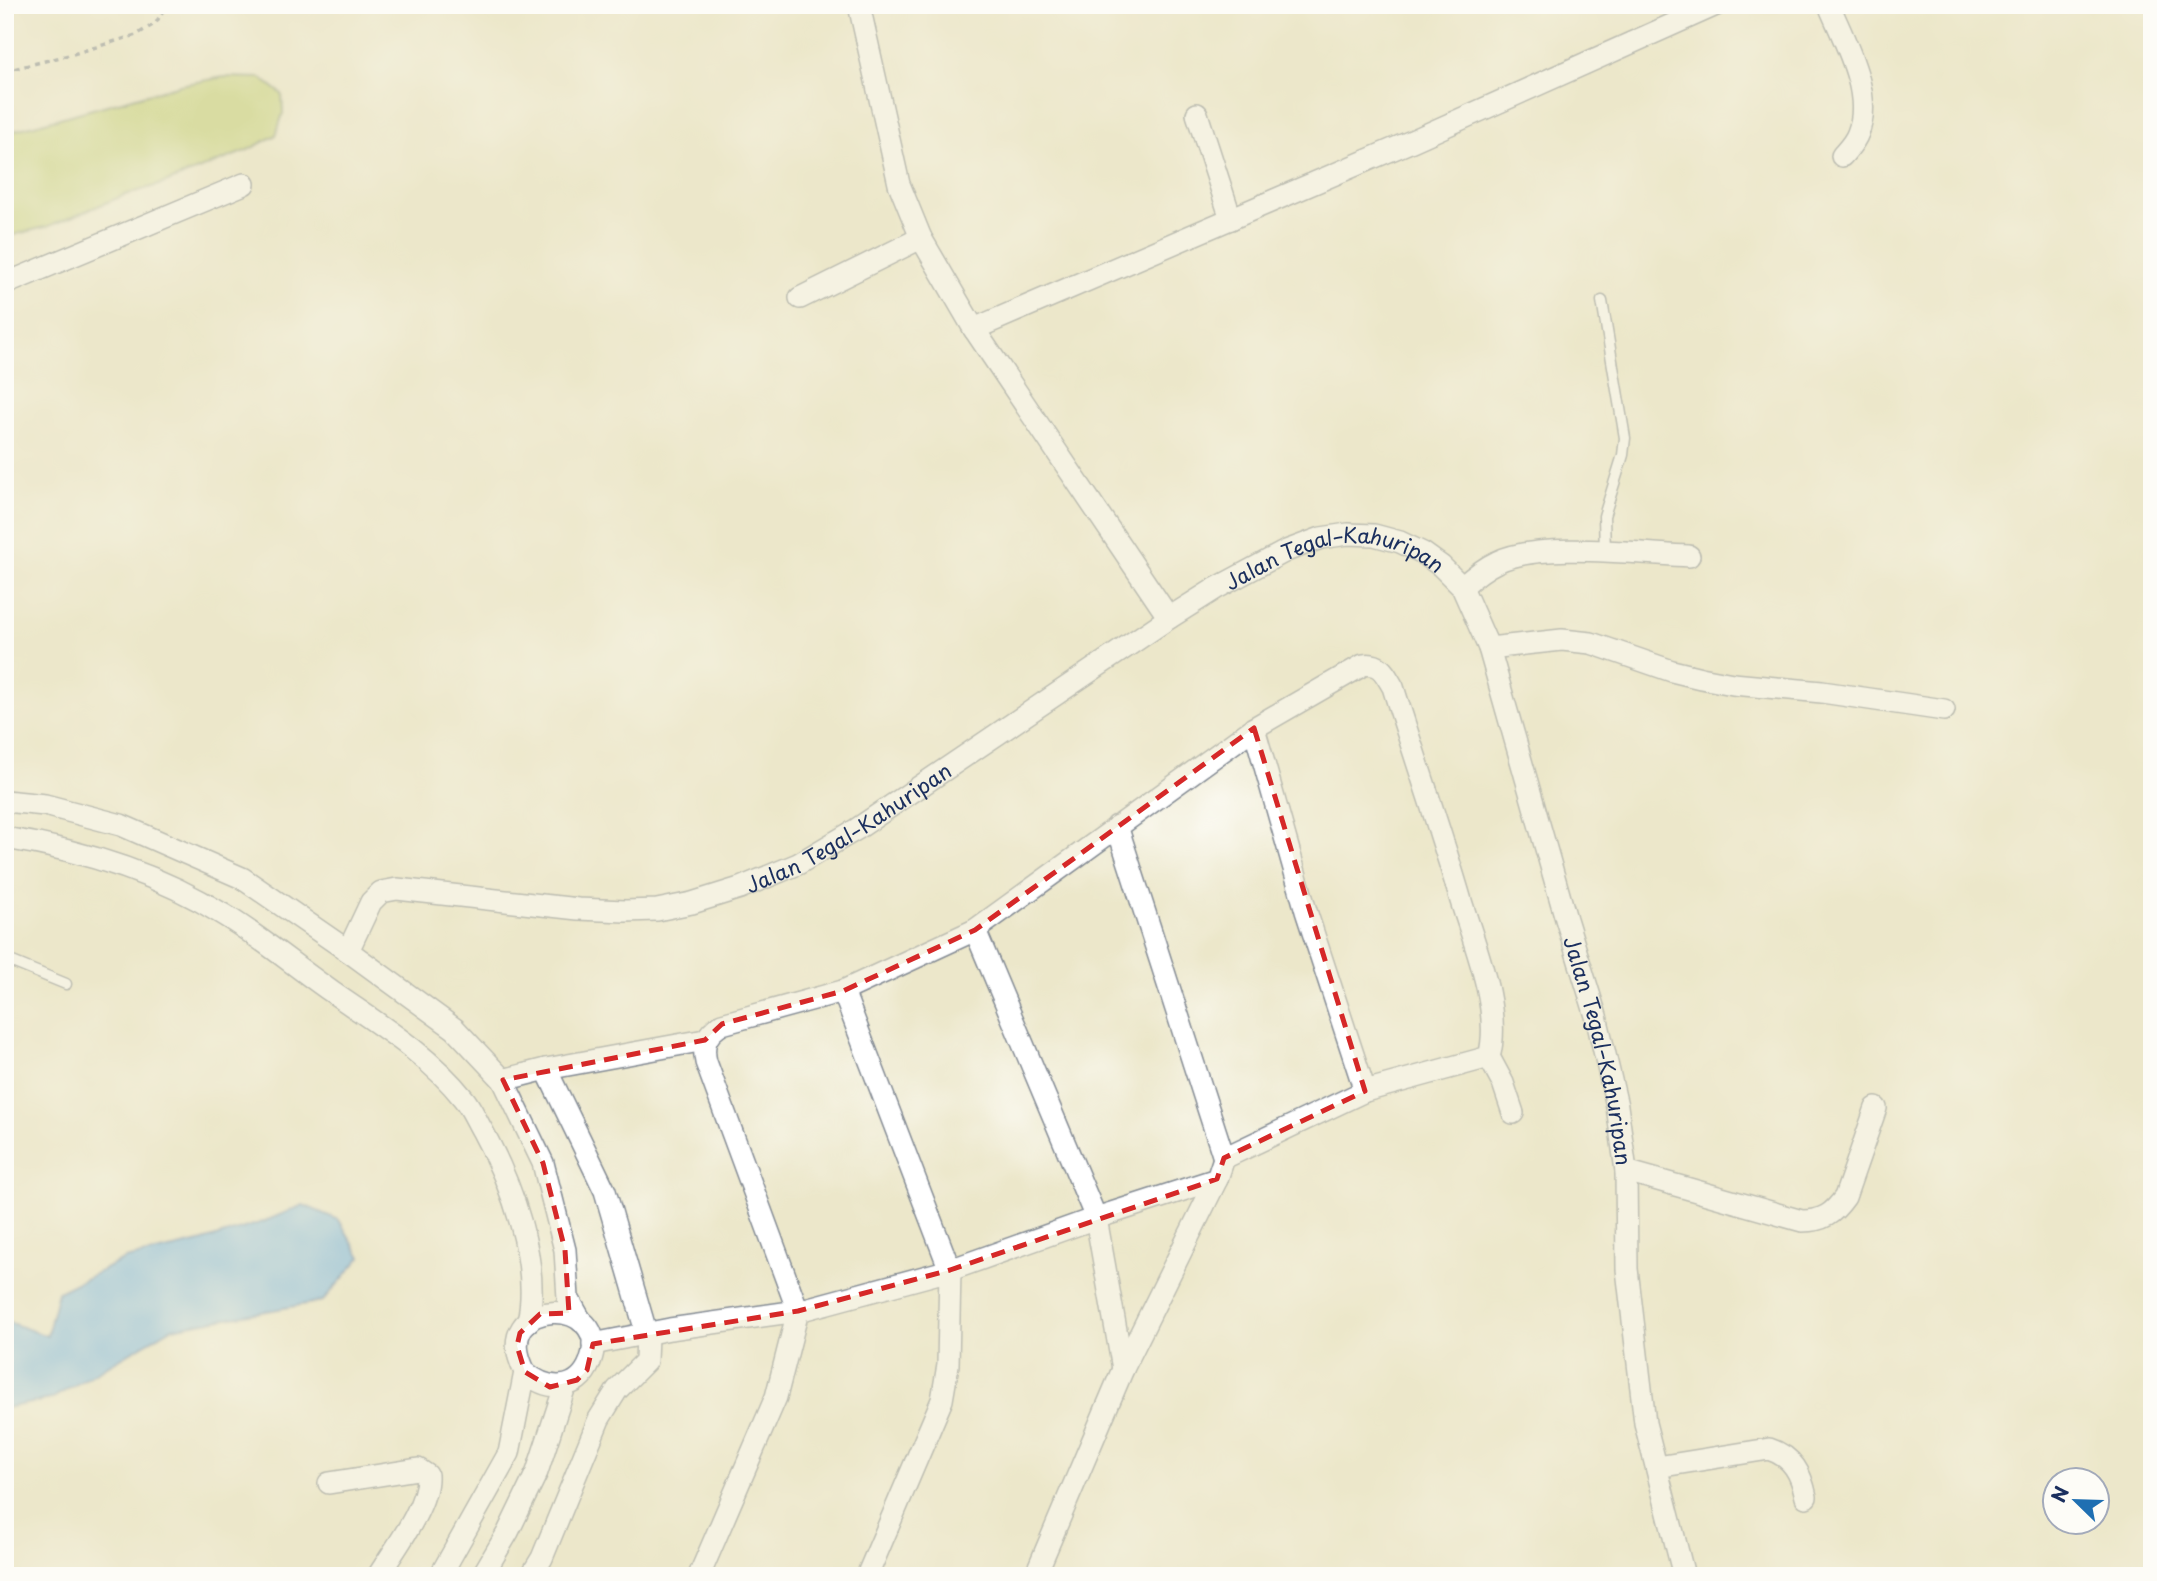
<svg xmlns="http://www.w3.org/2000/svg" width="2157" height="1581" font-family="'Playpen Sans',sans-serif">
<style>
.green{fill:#c1cf71;stroke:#6e7f68;stroke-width:2}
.water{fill:#73b5e8;stroke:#4772a3;stroke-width:2}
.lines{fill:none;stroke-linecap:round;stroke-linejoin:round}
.service-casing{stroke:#848b94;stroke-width:13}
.minor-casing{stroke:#848b94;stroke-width:24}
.path{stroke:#848b94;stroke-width:3.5;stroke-dasharray:5 5;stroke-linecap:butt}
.service{stroke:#fff;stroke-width:10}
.minor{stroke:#fff;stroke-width:21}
.marked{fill:none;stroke:#d62828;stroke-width:5;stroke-dasharray:14 9;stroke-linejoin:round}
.labels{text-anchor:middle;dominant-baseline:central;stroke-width:5;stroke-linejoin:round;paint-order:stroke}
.street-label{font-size:21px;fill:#1b2f5e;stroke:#fdfcf7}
</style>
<rect width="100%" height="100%" fill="#fdfcf7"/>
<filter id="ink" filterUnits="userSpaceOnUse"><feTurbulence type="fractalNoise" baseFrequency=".0143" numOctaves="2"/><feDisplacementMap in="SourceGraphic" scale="14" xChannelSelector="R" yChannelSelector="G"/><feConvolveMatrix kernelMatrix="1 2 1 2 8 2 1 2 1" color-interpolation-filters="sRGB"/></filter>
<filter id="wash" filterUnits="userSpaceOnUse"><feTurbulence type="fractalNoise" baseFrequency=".00686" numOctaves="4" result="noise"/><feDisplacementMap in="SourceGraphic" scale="28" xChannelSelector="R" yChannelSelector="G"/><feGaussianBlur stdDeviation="1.57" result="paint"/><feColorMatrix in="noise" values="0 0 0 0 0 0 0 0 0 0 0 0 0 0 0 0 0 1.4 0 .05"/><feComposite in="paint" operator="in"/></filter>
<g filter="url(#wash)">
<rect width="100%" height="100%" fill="#ece7ca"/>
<path class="green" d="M224 77 261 78 282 94 283 113 276 135 248 150 165 183 125 195 49 226 5 237V133L180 85Z"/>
<path class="water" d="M303 1205 339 1220 361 1257 323 1301 172 1328 51 1399 5 1408V1321L47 1336 58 1292 125 1259 200 1242 263 1222Z"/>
</g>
<g filter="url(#ink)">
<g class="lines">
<g class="service-casing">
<g id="service">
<path d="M1602 301 1625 438 1623 455 1604 516 1605 552"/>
<path d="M5 959 66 984"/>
</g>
</g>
<g class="minor-casing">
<g id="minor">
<path d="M859 5 899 184 921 238 974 329 1169 618"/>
<path d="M1829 5C1844 41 1874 94 1858 133 1855 142 1848 149 1842 156"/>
<path d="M1197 114 1231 219"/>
<path d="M5 284 244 184"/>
<path d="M800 298 921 238"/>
<path d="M974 329 1412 141 1716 5"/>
<path d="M1462 587C1473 577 1484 568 1497 562 1539 541 1640 554 1689 556"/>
<path d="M1489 648 1562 640 1591 643 1672 671 1701 678 1733 684 1822 692 1944 710"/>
<path d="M1254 728 1306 911 1365 1091"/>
<path d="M5 801 45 805 121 825 242 878 348 951 455 1029 503 1080 543 1163 565 1250 568 1298 581 1321"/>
<path d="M1117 826 1224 1158"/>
<path d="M5 838C81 850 159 874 224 915 262 938 296 967 332 992 378 1024 428 1054 463 1098 471 1107 476 1120 482 1130 511 1183 541 1262 528 1322"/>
<path d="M975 930 1096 1218 1123 1369"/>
<path id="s1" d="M348 951 371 902 381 892 397 889 578 909 625 911 657 910 692 903 740 888 798 864 857 829 1169 618 1215 589 1286 551 1321 538 1348 534 1374 535 1400 542 1423 553 1441 566 1462 587 1489 648 1566 919 1596 1016 1617 1106 1626 1171 1627 1269 1645 1423 1684 1576"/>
<path d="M843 991 950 1270 948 1365 942 1400 867 1576"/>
<path d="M1489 1057 1503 1083 1513 1113"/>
<path d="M503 1080 546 1069 705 1040"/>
<path d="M1626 1171 1802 1221C1823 1221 1833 1214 1845 1197L1876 1108"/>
<path d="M593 1344 670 1329 798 1311 950 1270 1096 1218 1217 1179 1224 1158 1365 1091 1489 1057C1502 1011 1475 946 1461 901 1440 829 1415 758 1393 687 1385 674 1381 662 1363 665L1254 728 975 930 843 991 722 1024C706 1034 702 1044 706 1062L798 1311 776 1397 699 1576"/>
<path d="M1657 1467 1769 1449C1793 1457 1801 1473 1806 1497"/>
<path d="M329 1483 418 1469 427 1475C429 1505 394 1550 378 1576"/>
<path d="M440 1576 509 1453 525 1372C485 1294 616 1295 590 1362 578 1393 547 1391 525 1372"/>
<path d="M482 1576 508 1532 537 1472 565 1386"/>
<path d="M531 1576 542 1558 599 1419 617 1390 646 1361 647 1335 605 1191 546 1069"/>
<path d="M1035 1576 1123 1369 1217 1179"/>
</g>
</g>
<path class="path" d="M5 71 73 54 136 35 156 23 166 5"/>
<use href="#service" class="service"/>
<use href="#minor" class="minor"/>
</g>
</g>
<path d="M0 0H2157V1581H0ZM1254 728 1365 1091 1224 1158 1217 1179 950 1270 798 1311 593 1344 587 1370 577 1380 550 1387 525 1372 517 1346 520 1333 540 1314 569 1313 565 1250 543 1163 503 1080 705 1040 722 1024 843 991 975 930Z" fill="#ece7ca" fill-opacity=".55" fill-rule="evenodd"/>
<path class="marked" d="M1254 728 1365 1091 1224 1158 1217 1179 950 1270 798 1311 593 1344 587 1370 577 1380 550 1387 525 1372 517 1346 520 1333 540 1314 569 1313 565 1250 543 1163 503 1080 705 1040 722 1024 843 991 975 930Z"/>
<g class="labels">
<g class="street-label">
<text stroke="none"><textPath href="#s1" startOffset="1124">Jalan Tegal–Kahuripan</textPath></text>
<text stroke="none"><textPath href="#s1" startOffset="556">Jalan Tegal–Kahuripan</textPath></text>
<text stroke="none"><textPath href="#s1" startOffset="1754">Jalan Tegal–Kahuripan</textPath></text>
</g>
</g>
<rect width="2157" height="1581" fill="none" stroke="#fdfcf7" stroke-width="28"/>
<g transform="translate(2076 1501) rotate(293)"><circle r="33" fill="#fdfcf7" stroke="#a3aaba" stroke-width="2"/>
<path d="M0-5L12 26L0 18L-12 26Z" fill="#1f6fb2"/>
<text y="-10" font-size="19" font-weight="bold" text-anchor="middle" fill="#1b2f5e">N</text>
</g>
</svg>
